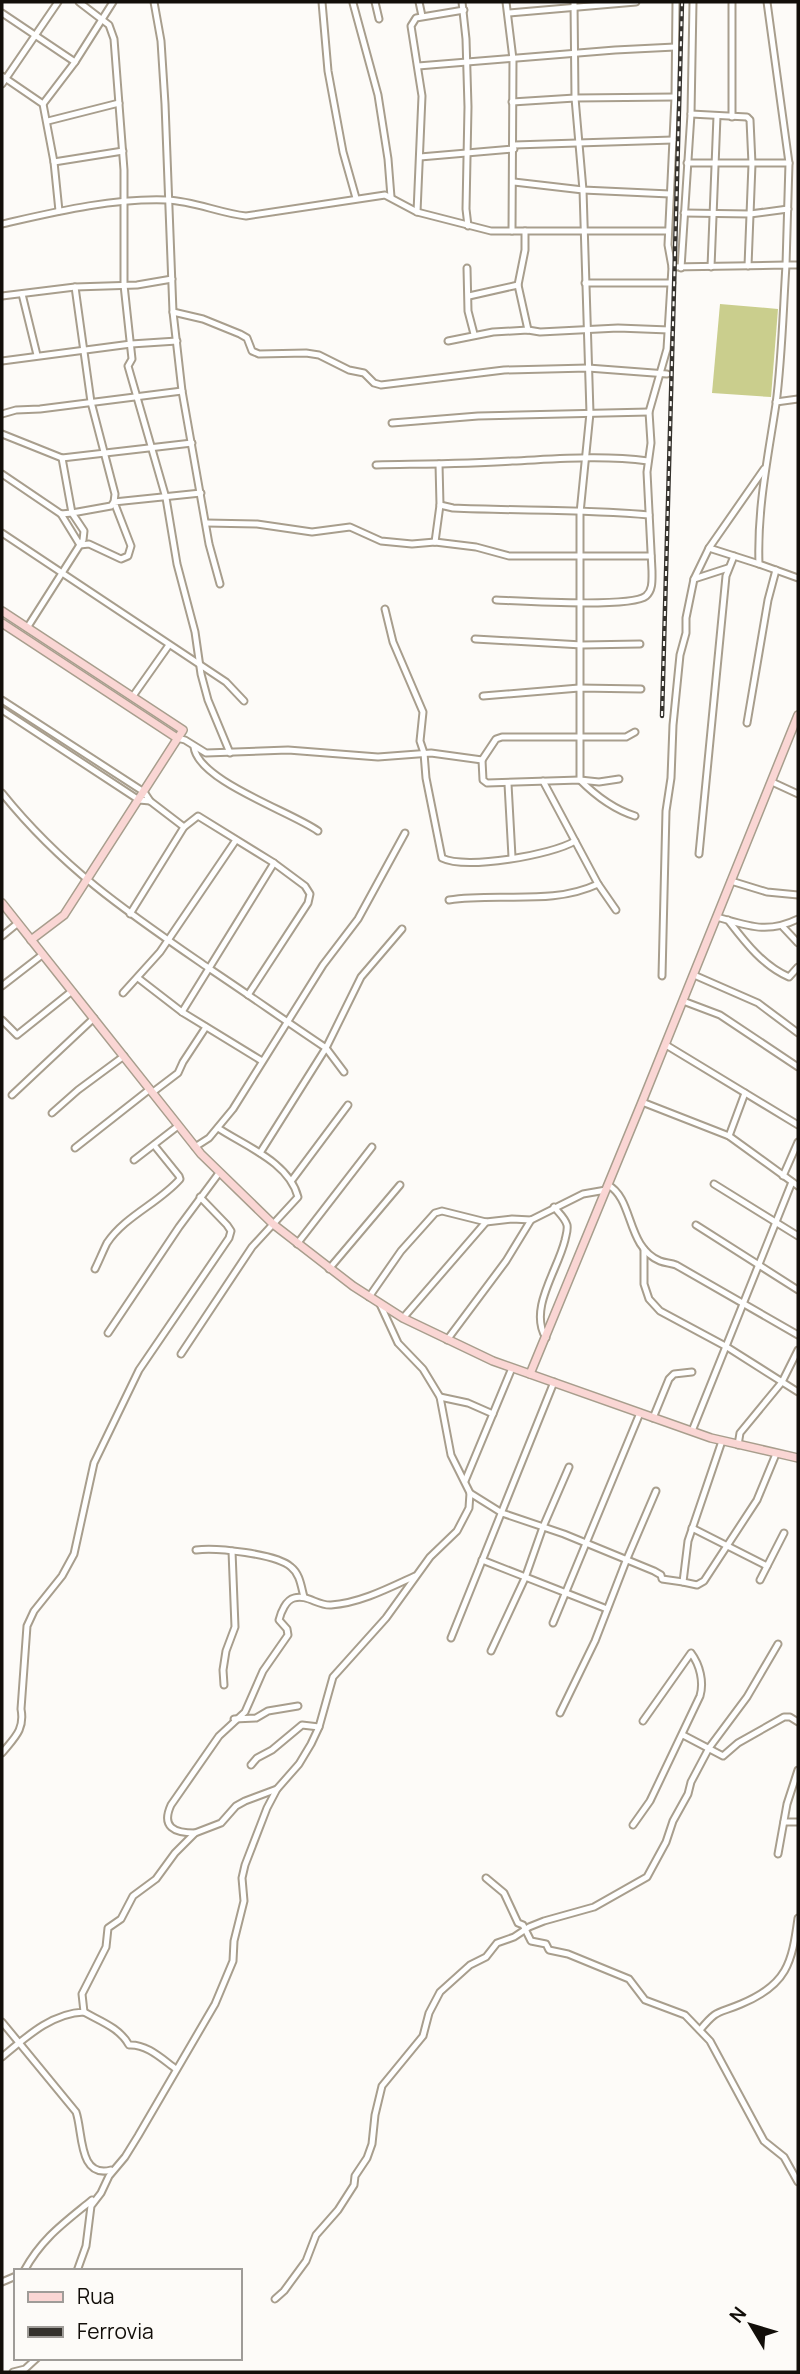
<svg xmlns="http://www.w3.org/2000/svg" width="800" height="2374" font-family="Manrope,sans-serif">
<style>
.green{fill:#cace8d}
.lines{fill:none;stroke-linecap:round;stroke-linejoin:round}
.street-casing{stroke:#a89e8d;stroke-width:9}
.secondary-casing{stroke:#a89e8d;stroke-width:10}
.street{stroke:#fff;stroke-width:5}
.secondary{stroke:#fad6d4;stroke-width:7}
.rail-casing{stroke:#35322d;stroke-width:4.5}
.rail{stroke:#fdfbf8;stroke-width:2;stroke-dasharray:5;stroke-linecap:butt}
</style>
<rect width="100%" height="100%" fill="#fdfbf8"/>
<path class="green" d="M720 304 778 309 771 397 712 393Z"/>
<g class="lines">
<g class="street-casing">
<g id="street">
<path d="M79 2 109 25 114 39 124 170V285L132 359 128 366 166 498 177 564 195 632 201 674 208 700 230 753"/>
<path d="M154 2 161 41 165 104 173 312 182 391 209 544 220 584"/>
<path d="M322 2 328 71 343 152 356 198"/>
<path d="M375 2 379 19"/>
<path d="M419 2 422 16"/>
<path d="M462 2 466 39 468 107 466 209 468 226"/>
<path d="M506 2 513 59 512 231"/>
<path d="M574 2 575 98 583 190 590 413 580 513V780C596 796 613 809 635 816"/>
<path d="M676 2 675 97 668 245 672 267 786 265C783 311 782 358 776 404 768 457 757 509 759 564L798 578"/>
<path d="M767 2 789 163 786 265H798"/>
<path d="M353 3 378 95 388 159 391 197"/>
<path d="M2 13 75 62"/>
<path d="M509 13 636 2"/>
<path d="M418 66 615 50 675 47"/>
<path d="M2 76 43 104 54 162 59 211"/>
<path d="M2 84 58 2"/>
<path d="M512 102 575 98 675 97"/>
<path d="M43 104 75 62 113 2"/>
<path d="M691 114 747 117 750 120 752 164 748 266"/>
<path d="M732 117V2"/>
<path d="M48 121 119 103"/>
<path d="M514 145 673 140"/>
<path d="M420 157 514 149"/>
<path d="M54 162 123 151"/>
<path d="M687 163H789"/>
<path d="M514 182 583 190 670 194"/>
<path d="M417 212 422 96 411 26 416 18 464 10"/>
<path d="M684 213 750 214 788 209"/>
<path d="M2 224C55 212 112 198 167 200 194 201 219 213 246 216L385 195 417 212 491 231H668"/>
<path d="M525 231V250L518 285 528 330"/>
<path d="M711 267 717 116"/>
<path d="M467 268 468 311 474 334"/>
<path d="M681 268 691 114 693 2"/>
<path d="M585 283H672"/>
<path d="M22 294 37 355"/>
<path d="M2 296 75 287 137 285 172 279"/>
<path d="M469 296 518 285"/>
<path d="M173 312 203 319 240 334 247 338 252 351 259 354 306 353 319 355 349 370 364 373 374 383 381 385 504 370 588 368 667 374"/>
<path d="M448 341 493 332 528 330 540 332 618 328 669 330"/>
<path d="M2 361 131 344 177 341"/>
<path d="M776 402 798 399"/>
<path d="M2 414 16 410 40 409 182 391"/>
<path d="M392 423 478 416 649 412"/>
<path d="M2 434 62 458 192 443"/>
<path d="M376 465C421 464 466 464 512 461 557 459 602 455 648 461"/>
<path d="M2 474 61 514 72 513 62 458"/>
<path d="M440 505 453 508C519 511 585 509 649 515"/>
<path d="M61 514 80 545 89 544 121 559 128 556 131 546 114 502 201 493"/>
<path d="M206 523 257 524 312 532 350 527 381 541 412 544 435 542 476 547 509 556H651"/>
<path d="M2 533 226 682 244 701"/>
<path d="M435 542 440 505 439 464"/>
<path d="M709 548 759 564"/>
<path d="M694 579 709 548 764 469"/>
<path d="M496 600C520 601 632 608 646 596 653 590 652 580 652 571L647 472 651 443 649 412 667 349 672 267"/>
<path d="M385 609 393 642 423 712 420 741 424 753 426 778 442 858C466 870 552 855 575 841"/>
<path d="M27 628 83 540 84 531 72 513 111 506 114 502 115 494 91 402 75 287"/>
<path d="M475 639 582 645 640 644"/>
<path d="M133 696 169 645"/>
<path d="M483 696 579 688 641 689"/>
<path d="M2 700 144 792 150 801 184 827"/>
<path d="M2 710 139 800 150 801"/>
<path d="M747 723 768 600 776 570"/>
<path d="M177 738 185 740 206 753 288 750 378 757 431 753 482 760 496 739 502 737H626L635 732"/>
<path d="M194 747C198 781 292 812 318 831"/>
<path d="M482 760 483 780 487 783 580 780 599 782 619 779"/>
<path d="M543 781 598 884 616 910"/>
<path d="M772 782 798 794"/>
<path d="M508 784 512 857"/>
<path d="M2 793C64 870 130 914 210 969 249 995 287 1022 326 1048L344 1072"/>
<path d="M699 854 726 576 734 556"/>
<path d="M731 881 767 892 798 895"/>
<path d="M449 900C499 892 551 906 598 884"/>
<path d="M130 914 184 827 198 816 274 863 305 886 310 894 308 903 248 995"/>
<path d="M717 917C749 926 767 934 798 919"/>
<path d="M728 920C745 942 763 966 789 977L798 967"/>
<path d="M783 927 798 943"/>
<path d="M2 936 18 923"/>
<path d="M694 975 758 1003 798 1033"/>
<path d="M662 976 666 811 671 778 673 725 680 655 686 633V618L694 579 728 568"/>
<path d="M138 978 182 1012 262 1061"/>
<path d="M2 986 42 955"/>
<path d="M123 993 160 952 236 840"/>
<path d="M683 1001 720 1015 798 1067"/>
<path d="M182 1012 274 863"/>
<path d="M2 1020 17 1035 72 991"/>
<path d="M666 1045 798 1125"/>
<path d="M153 1092 178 1073 183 1062 206 1027"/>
<path d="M12 1095 94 1018"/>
<path d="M642 1102 729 1136 798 1186"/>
<path d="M52 1113 78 1090 124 1056"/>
<path d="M729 1136 745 1093"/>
<path d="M195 1147 209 1138 233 1109 323 965 358 919 405 833"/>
<path d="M75 1148 150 1089"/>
<path d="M260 1153 326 1048 361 977 402 929"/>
<path d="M134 1160 178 1126"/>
<path d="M783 1176 798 1142"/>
<path d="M292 1180 348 1105"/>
<path d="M714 1184 798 1236"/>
<path d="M608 1185C634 1199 626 1247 660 1261 665 1263 671 1263 676 1265L798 1335"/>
<path d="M696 1225 798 1290"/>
<path d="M297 1244 372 1147"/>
<path d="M644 1249V1284L649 1299 660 1311 727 1347 798 1392"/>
<path d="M95 1269C99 1261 103 1251 107 1243 125 1216 159 1203 180 1179L179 1176 154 1145"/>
<path d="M329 1269 400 1185"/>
<path d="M369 1297 401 1251 435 1213 442 1211 486 1222 512 1219 531 1220 583 1194 606 1190"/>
<path d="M403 1318 486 1222"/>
<path d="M108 1333 179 1227 219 1173"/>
<path d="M546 1338C528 1309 558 1270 565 1240 566 1235 568 1230 567 1225 565 1218 559 1213 554 1207"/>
<path d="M447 1340 506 1261 531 1220"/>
<path d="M181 1354 252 1247 298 1197C289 1162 245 1146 218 1128"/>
<path d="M440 1397 468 1403 493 1414"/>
<path d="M653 1418 669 1379 674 1374 692 1372"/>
<path d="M692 1431 792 1182"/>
<path d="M722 1441 688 1541 683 1582 697 1585 704 1581 757 1500 776 1454"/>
<path d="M738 1445 740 1433 782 1382 798 1350"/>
<path d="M465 1481 512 1368"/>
<path d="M470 1493 502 1513 564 1534 654 1571 661 1575 662 1579 683 1582"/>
<path d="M692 1528 767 1566"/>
<path d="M196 1550C215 1547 277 1554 291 1567 300 1574 301 1586 304 1597"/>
<path d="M482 1560 607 1609"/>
<path d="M760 1580 784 1533"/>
<path d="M553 1623 640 1413"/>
<path d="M451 1638 554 1382"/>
<path d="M491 1651 525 1578 543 1527 569 1467"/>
<path d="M224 1685 223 1670 226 1651 235 1627 232 1551"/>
<path d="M560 1713 595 1641 626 1561 656 1491"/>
<path d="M234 1719 256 1718 268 1711 298 1706"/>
<path d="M683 1735 723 1756 738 1743 784 1717H790L798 1722"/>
<path d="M2 1753C14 1738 25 1730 21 1709L27 1626 34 1611 62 1576 74 1554 94 1463 139 1370 229 1238 231 1231 227 1225 200 1197"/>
<path d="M251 1765 257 1758 272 1750 302 1725 319 1727"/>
<path d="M784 1822H798"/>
<path d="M633 1825 650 1801 700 1696C704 1682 700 1665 691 1653L643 1721"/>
<path d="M195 1833C174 1833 161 1827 171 1805L219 1736 245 1712 263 1671 288 1635 287 1629 279 1620C281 1612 286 1600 294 1598 307 1594 318 1606 331 1605 360 1603 389 1588 415 1576"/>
<path d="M778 1854 787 1804 798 1770"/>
<path d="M486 1878 504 1893 518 1923 523 1925 531 1941 546 1944 549 1950 568 1954 629 1979 645 2000 685 2015 710 2041 764 2141 784 2157 798 2182"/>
<path d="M84 2012C100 2021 120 2028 129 2045 147 2044 162 2059 176 2069"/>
<path d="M2 2022 76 2112C83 2131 78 2179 111 2170"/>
<path d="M700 2030C718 2008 718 2014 741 2004 787 1985 792 1963 798 1918"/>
<path d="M2 2057C26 2037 52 2013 84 2012L82 1994 106 1947 108 1928 121 1919 133 1896 156 1879 175 1853 195 1833 221 1823 236 1806 245 1801 277 1789"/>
<path d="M24 2271C42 2238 64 2223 92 2200"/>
<path d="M77 2271 86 2246 91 2206 101 2193 109 2176 125 2157 138 2136 215 2004 233 1961 234 1941 244 1901 242 1878 245 1865 267 1808 277 1789 299 1764 311 1744 319 1727 333 1677 386 1618 430 1557 457 1531 469 1508 470 1493 451 1455 440 1397 423 1369 398 1343 380 1304"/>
<path d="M2 2282 16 2276"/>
<path d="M275 2299 284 2291 306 2261 316 2235 338 2210 354 2185 355 2176 367 2158 372 2144 375 2115 382 2086 423 2036 429 2013 440 1992 470 1965 486 1957 497 1943 514 1937 529 1927 544 1921 594 1907 647 1877 666 1842 673 1821 688 1794 691 1782 709 1748 747 1697 778 1644"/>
<path d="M13 2372 25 2369 37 2358"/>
</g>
</g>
<g class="secondary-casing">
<g id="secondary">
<path d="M2 611 183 730 64 915 31 940"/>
<path d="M2 623 177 738"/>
<path d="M2 903 201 1154 273 1224 353 1286 403 1318 493 1361 711 1438 798 1458"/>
<path d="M530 1374 642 1102 798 715"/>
</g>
</g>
<use href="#street" class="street"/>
<use href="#secondary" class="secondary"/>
<g class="rail-casing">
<path id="rail" d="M662 716 682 2"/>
</g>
<use href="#rail" class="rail"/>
</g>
<rect width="800" height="2374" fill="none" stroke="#120e09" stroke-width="7"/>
<rect x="14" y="2269" width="228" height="91" fill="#fdfbf8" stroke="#9f9c98" stroke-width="2"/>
<rect x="28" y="2292" width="35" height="10" fill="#fad6d4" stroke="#9f9c98" stroke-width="2"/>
<text x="77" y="2304" font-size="21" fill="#120e09">Rua</text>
<rect x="28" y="2327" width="35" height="10" fill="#35322d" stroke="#9f9c98" stroke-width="2"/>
<text x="77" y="2339" font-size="21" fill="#120e09">Ferrovia</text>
<g transform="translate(751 2325) rotate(308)" stroke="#fdfbf8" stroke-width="5" paint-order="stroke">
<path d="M0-5L12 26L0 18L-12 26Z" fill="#120e09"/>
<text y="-10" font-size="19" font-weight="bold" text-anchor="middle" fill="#120e09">N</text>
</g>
</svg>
